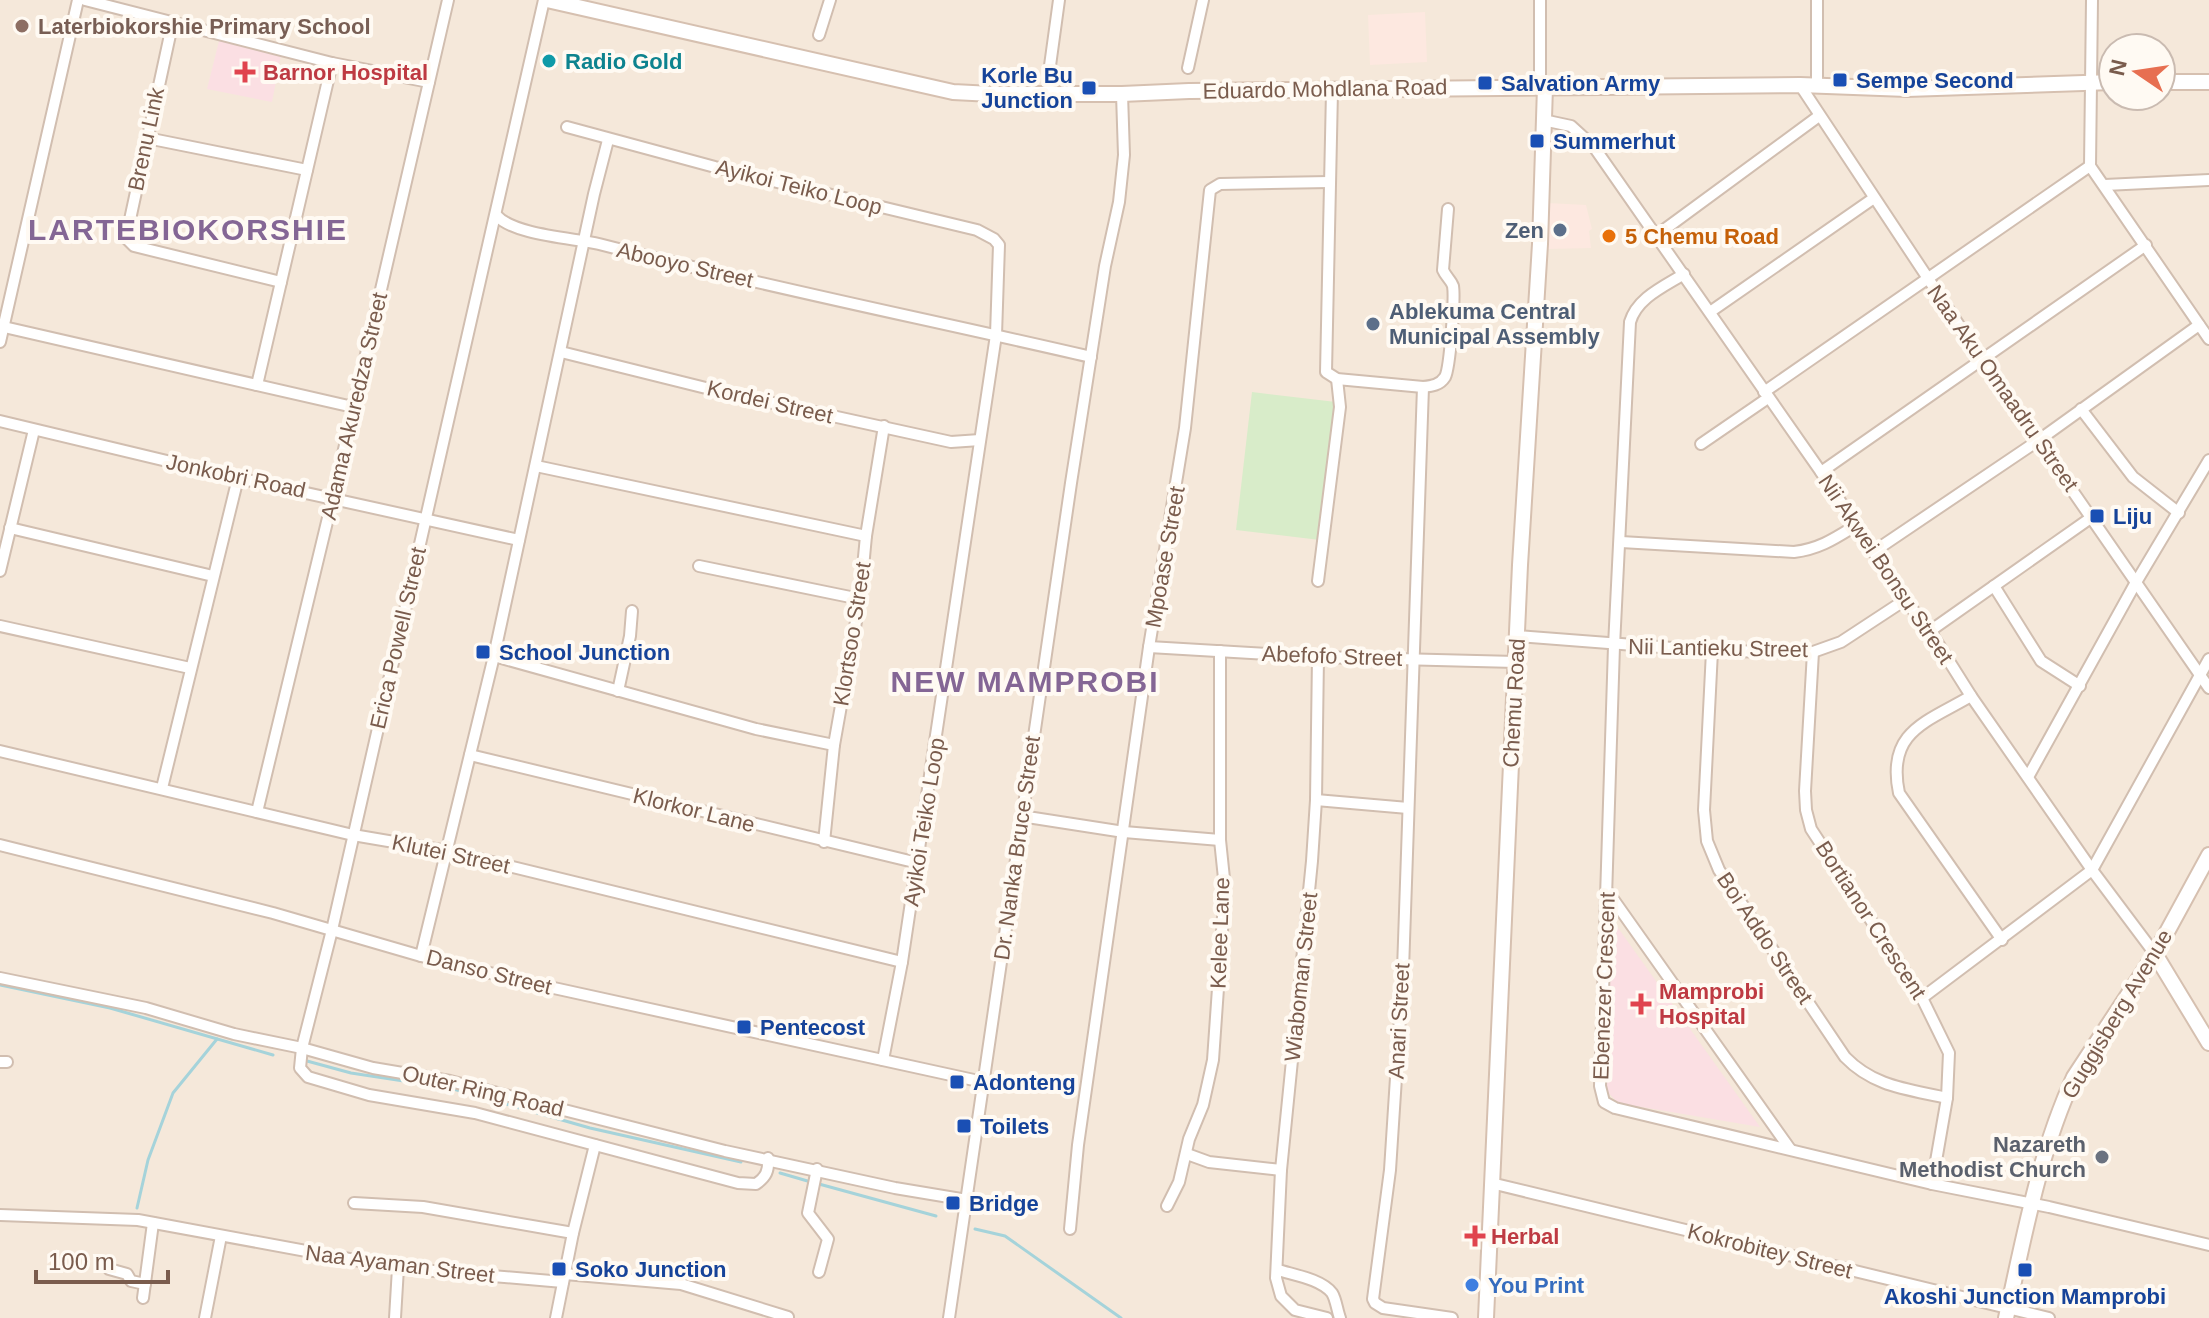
<svg xmlns="http://www.w3.org/2000/svg" width="2209" height="1318" font-family="Arial,sans-serif">
<style>
.residential{fill:#f5e8da;fill-rule:evenodd}
.commercial{fill:#fde8e0}
.medical{fill:#fbdfe3}
.pitch{fill:#d8ecc9}
.lines{fill:none;stroke-linecap:round;stroke-linejoin:round}
.stream{stroke:#a5d3da;stroke-width:3}
.street-casing{stroke:#d1beb0;stroke-width:14}
.secondary-casing{stroke:#d6c0b0;stroke-width:18}
.street{stroke:#fff;stroke-width:10}
.secondary{stroke:#fff;stroke-width:14}
.education-dot{fill:#8d6e63;stroke:#fffaf3;stroke-width:3}
.culture-dot{fill:#0f9aa8;stroke:#fffaf3;stroke-width:3}
.health-dot{fill:#e0444e;stroke:#fffaf3;stroke-width:3}
.transit-dot{fill:#1a4fb4;stroke:#fffaf3;stroke-width:3}
.service-dot{fill:#5c6f8a;stroke:#fffaf3;stroke-width:3}
.food-dot{fill:#e8710a;stroke:#fffaf3;stroke-width:3}
.worship-dot{fill:#6b7280;stroke:#fffaf3;stroke-width:3}
.shop-dot{fill:#3f7fe0;stroke:#fffaf3;stroke-width:3}
.labels{text-anchor:middle;dominant-baseline:central;stroke-width:8;stroke-linejoin:round;paint-order:stroke}
.education-label{font-size:22px;font-weight:bold;fill:#785e54;stroke:#fffaf3;text-anchor:start}
.culture-label{font-size:22px;font-weight:bold;fill:#0d838f;stroke:#fffaf3;text-anchor:start}
.health-label{font-size:22px;font-weight:bold;fill:#be3a42;stroke:#fffaf3;text-anchor:start}
.transit-label{font-size:22px;font-weight:bold;fill:#164399;stroke:#fffaf3;text-anchor:start}
.street-label{font-size:22px;fill:#7a5c4d;stroke:#fffaf3}
.service-label{font-size:22px;font-weight:bold;fill:#4e5e75;stroke:#fffaf3;text-anchor:end}
.food-label{font-size:22px;font-weight:bold;fill:#c56008;stroke:#fffaf3;text-anchor:start}
.worship-label{font-size:22px;font-weight:bold;fill:#5b616d;stroke:#fffaf3;text-anchor:end}
.shop-label{font-size:22px;font-weight:bold;fill:#366cbe;stroke:#fffaf3;text-anchor:start}
.district-label{font-size:30px;font-weight:bold;letter-spacing:2px;fill:#846695;stroke:#fffaf3}
</style>
<rect width="100%" height="100%" fill="#fdf6ec"/>
<path class="residential" d="M0 0H2209V1318H0ZM2113 48H2161V96H2113Z"/>
<g class="commercial">
<path d="M1425 12 1427 62 1370 65 1368 15Z"/>
<path d="M1548 203 1586 205 1592 229 1589 231 1591 248 1546 249Z"/>
</g>
<g class="medical">
<path d="M219 41 281 55 272 102 207 89Z"/>
<path d="M1611 918 1760 1127 1618 1103 1606 1090Z"/>
</g>
<path class="pitch" d="M1252 392 1336 402 1320 540 1236 530Z"/>
<g class="lines">
<g class="stream">
<path d="M0 985 110 1008 273 1055"/>
<path d="M307 1061 351 1073 450 1088 590 1128 741 1162"/>
<path d="M780 1173 811 1182"/>
<path d="M819 1184 936 1216"/>
<path d="M137 1208 148 1160 173 1093 217 1039"/>
<path d="M975 1229 1005 1236 1121 1318"/>
</g>
<g class="street-casing">
<g id="street">
<path d="M85 0 332 63 429 82"/>
<path d="M544 0 332 930 302 1048 300 1068 308 1077 369 1095 475 1113 738 1183 756 1184C766 1177 769 1171 768 1158"/>
<path d="M1540 0V87"/>
<path d="M2092 0 2090 166 2209 339"/>
<path d="M173 21 126 238 134 246 281 282"/>
<path d="M819 35 830 0"/>
<path d="M1188 68 1203 0"/>
<path d="M1049 73 1059 0"/>
<path d="M1800 85 1982 360 2209 688"/>
<path d="M1817 86V0"/>
<path d="M1332 91 1326 372 1337 379 1423 387C1432 386 1440 385 1445 377 1450 368 1455 298 1453 286 1451 280 1446 277 1443 270L1448 209"/>
<path d="M1543 120 1571 126 1594 147 1821 472 1905 600 1930 631 1971 696 2092 870 2155 954"/>
<path d="M567 127 715 167 977 230 994 239 999 245 996 335 902 962 883 1060"/>
<path d="M147 138 307 170"/>
<path d="M2105 185 2209 180"/>
<path d="M496 215C513 235 573 238 599 244 762 286 927 319 1091 357"/>
<path d="M1657 235 1819 116"/>
<path d="M1684 274C1663 287 1637 298 1630 322L1614 646 1600 1086 1604 1102 1615 1108 1932 1184 2049 1207 2209 1245"/>
<path d="M1710 312 1874 198"/>
<path d="M4 327 353 407"/>
<path d="M0 342 78 0"/>
<path d="M561 352 718 391 951 442 980 440"/>
<path d="M257 385 332 63"/>
<path d="M1423 387 1403 970 1390 1170 1373 1299 1375 1303 1383 1308 1452 1318"/>
<path d="M1764 392 2090 166"/>
<path d="M2081 409 2133 477 2179 513"/>
<path d="M0 421 238 478 519 540"/>
<path d="M1701 444 1768 398"/>
<path d="M536 466 866 536"/>
<path d="M1821 472 2146 245"/>
<path d="M10 528 213 576"/>
<path d="M1621 542 1794 552C1819 549 1834 539 1855 526"/>
<path d="M1873 552 2039 440 2199 325"/>
<path d="M699 566 860 599"/>
<path d="M0 571 34 430"/>
<path d="M1318 581 1340 407 1337 379"/>
<path d="M1994 586 2041 661 2080 686"/>
<path d="M0 626 190 668"/>
<path d="M1930 631 2092 517"/>
<path d="M1517 636 1712 651 1813 652 1841 642 1905 600"/>
<path d="M1149 647 1318 657 1516 662"/>
<path d="M1712 651 1704 810 1707 841 1719 870 1845 1057C1874 1087 1908 1089 1947 1098"/>
<path d="M1813 652 1805 791 1806 810 1811 829 1922 998 1949 1053 1947 1098 1932 1184"/>
<path d="M494 656 756 729 834 745"/>
<path d="M1318 657 1316 800 1312 861 1281 1170 1276 1278 1281 1296 1295 1310 1327 1318"/>
<path d="M618 691 630 636 632 611"/>
<path d="M1971 696C1927 722 1886 731 1899 793L2002 940"/>
<path d="M0 751 353 835 447 851 902 962"/>
<path d="M470 755 918 863"/>
<path d="M2028 777 2135 584 2209 460"/>
<path d="M162 788 238 478"/>
<path d="M1316 800 1408 808"/>
<path d="M257 812 333 497 448 0"/>
<path d="M1021 816 1124 832 1220 840"/>
<path d="M824 842 834 745 860 599 866 536 884 426"/>
<path d="M0 845 273 913 421 956 531 983 983 1082"/>
<path d="M1608 892 1790 1149"/>
<path d="M421 956 494 656 594 194 608 140"/>
<path d="M0 978 146 1008 234 1034 302 1048 373 1068 450 1081 725 1151 895 1188 967 1200"/>
<path d="M1922 998 2092 870 2209 659"/>
<path d="M0 1062H7"/>
<path d="M1187 1154 1209 1162 1281 1170"/>
<path d="M817 1169 808 1213 828 1239 819 1272"/>
<path d="M1491 1183 2049 1318"/>
<path d="M354 1203 423 1207 573 1233"/>
<path d="M1167 1206 1179 1182 1189 1139 1203 1105 1213 1060 1225 888 1220 840V651"/>
<path d="M0 1215 138 1220 398 1268 563 1282"/>
<path d="M1070 1229 1078 1145 1149 647 1185 428 1210 190 1220 184 1330 182"/>
<path d="M109 1269 127 1274 131 1281 145 1284"/>
<path d="M1278 1270C1294 1275 1321 1279 1332 1293 1336 1299 1337 1310 1340 1318"/>
<path d="M565 1274 681 1284 788 1317"/>
<path d="M143 1298 153 1223"/>
<path d="M205 1318 221 1236"/>
<path d="M395 1318 398 1268"/>
<path d="M556 1318 573 1233 595 1145"/>
<path d="M949 1318 1071 483 1105 266 1119 202 1124 155 1122 94"/>
</g>
</g>
<g class="secondary-casing">
<g id="secondary">
<path d="M547 0 953 92 992 94H1122L1189 91 1800 85 1907 89 2113 82"/>
<path d="M2161 82H2209"/>
<path d="M2155 954 2209 1043"/>
<path d="M1486 1318 1520 565 1540 244 1545 87"/>
<path d="M2006 1318C2024 1237 2039 1153 2074 1077L2155 954 2209 855"/>
</g>
</g>
<use href="#street" class="street"/>
<use href="#secondary" class="secondary"/>
</g>
<circle class="education-dot" cx="22" cy="26" r="8"/>
<circle class="culture-dot" cx="549" cy="61" r="8"/>
<g class="health-dot">
<path d="M241 60h8v8h8v8h-8v8h-8v-8h-8v-8h8z"/>
<path d="M1637 992h8v8h8v8h-8v8h-8v-8h-8v-8h8z"/>
<path d="M1471 1224h8v8h8v8h-8v8h-8v-8h-8v-8h8z"/>
</g>
<g class="transit-dot">
<rect x="1832" y="72" width="16" height="16" rx="4"/>
<rect x="1477" y="75" width="16" height="16" rx="4"/>
<rect x="1081" y="80" width="16" height="16" rx="4"/>
<rect x="1529" y="133" width="16" height="16" rx="4"/>
<rect x="2089" y="508" width="16" height="16" rx="4"/>
<rect x="475" y="644" width="16" height="16" rx="4"/>
<rect x="736" y="1019" width="16" height="16" rx="4"/>
<rect x="949" y="1074" width="16" height="16" rx="4"/>
<rect x="956" y="1118" width="16" height="16" rx="4"/>
<rect x="945" y="1195" width="16" height="16" rx="4"/>
<rect x="551" y="1261" width="16" height="16" rx="4"/>
<rect x="2017" y="1262" width="16" height="16" rx="4"/>
</g>
<g class="service-dot">
<circle cx="1560" cy="230" r="8"/>
<circle cx="1373" cy="324" r="8"/>
</g>
<circle class="food-dot" cx="1609" cy="236" r="8"/>
<circle class="worship-dot" cx="2102" cy="1157" r="8"/>
<circle class="shop-dot" cx="1472" cy="1285" r="8"/>
<g class="labels">
<g class="education-label">
<text x="38" y="26">Laterbiokorshie Primary School</text>
</g>
<g class="culture-label">
<text x="565" y="61">Radio Gold</text>
</g>
<g class="health-label">
<text x="263" y="72">Barnor Hospital</text>
<text x="1659" y="991">Mamprobi<tspan x="1659" dy="25">Hospital</tspan></text>
<text x="1491" y="1236">Herbal</text>
</g>
<g class="transit-label">
<text x="1073" y="75" text-anchor="end">Korle Bu<tspan x="1073" dy="25">Junction</tspan></text>
<text x="1856" y="80">Sempe Second</text>
<text x="1501" y="83">Salvation Army</text>
<text x="1553" y="141">Summerhut</text>
<text x="2113" y="516">Liju</text>
<text x="499" y="652">School Junction</text>
<text x="760" y="1027">Pentecost</text>
<text x="973" y="1082">Adonteng</text>
<text x="980" y="1126">Toilets</text>
<text x="969" y="1203">Bridge</text>
<text x="575" y="1269">Soko Junction</text>
<text x="2025" y="1296" text-anchor="middle">Akoshi Junction Mamprobi</text>
</g>
<g class="street-label">
<text transform="translate(1325 89) rotate(-1)">Eduardo Mohdlana Road</text>
<text transform="translate(146 139) rotate(-78)">Brenu Link</text>
<text transform="translate(799 187) rotate(14)">Ayikoi Teiko Loop</text>
<text transform="translate(685 265) rotate(13)">Abooyo Street</text>
<text transform="translate(2003 388) rotate(55)">Naa Aku Omaadru Street</text>
<text transform="translate(770 402) rotate(13)">Kordei Street</text>
<text transform="translate(354 406) rotate(-77)">Adama Akuredza Street</text>
<text transform="translate(236 476) rotate(12)">Jonkobri Road</text>
<text transform="translate(1165 557) rotate(-80)">Mpoase Street</text>
<text transform="translate(1886 569) rotate(56)">Nii Akwei Bonsu Street</text>
<text transform="translate(852 634) rotate(-81)">Klortsoo Street</text>
<text transform="translate(398 638) rotate(-77)">Erica Powell Street</text>
<text transform="translate(1718 648) rotate(1)">Nii Lantieku Street</text>
<text transform="translate(1332 656) rotate(2)">Abefofo Street</text>
<text transform="translate(1514 703) rotate(-87)">Chemu Road</text>
<text transform="translate(694 810) rotate(14)">Klorkor Lane</text>
<text transform="translate(924 822) rotate(-81)">Ayikoi Teiko Loop</text>
<text transform="translate(1017 848) rotate(-82)">Dr. Nanka Bruce Street</text>
<text transform="translate(451 854) rotate(12)">Klutei Street</text>
<text transform="translate(1871 920) rotate(57)">Bortianor Crescent</text>
<text transform="translate(1220 933) rotate(-88)">Kelee Lane</text>
<text transform="translate(1765 938) rotate(56)">Boi Addo Street</text>
<text transform="translate(489 972) rotate(14)">Danso Street</text>
<text transform="translate(1301 977) rotate(-84)">Wiaboman Street</text>
<text transform="translate(1604 986) rotate(-88)">Ebenezer Crescent</text>
<text transform="translate(2117 1014) rotate(-59)">Guggisberg Avenue</text>
<text transform="translate(1399 1021) rotate(-87)">Anari Street</text>
<text transform="translate(483 1091) rotate(13)">Outer Ring Road</text>
<text transform="translate(1770 1251) rotate(14)">Kokrobitey Street</text>
<text transform="translate(400 1264) rotate(7)">Naa Ayaman Street</text>
</g>
<g class="service-label">
<text x="1544" y="230">Zen</text>
<text x="1389" y="311" text-anchor="start">Ablekuma Central<tspan x="1389" dy="25">Municipal Assembly</tspan></text>
</g>
<g class="food-label">
<text x="1625" y="236">5 Chemu Road</text>
</g>
<g class="worship-label">
<text x="2086" y="1144">Nazareth<tspan x="2086" dy="25">Methodist Church</tspan></text>
</g>
<g class="shop-label">
<text x="1488" y="1285">You Print</text>
</g>
<g class="district-label">
<text x="188" y="229">LARTEBIOKORSHIE</text>
<text x="1025" y="681">NEW MAMPROBI</text>
</g>
</g>
<g transform="translate(2137 72) rotate(283)"><circle r="38" fill="#fffaf3" stroke="#cabbb1" stroke-width="2"/>
<path d="M0-6L14 30L0 20L-14 30Z" fill="#e76f51"/>
<text y="-12" font-size="22" font-weight="bold" text-anchor="middle" fill="#7a5c4d">N</text>
</g>
<path d="M36 1270v12h132v-12" fill="none" stroke="#7a5c4d" stroke-width="4"/>
<text x="48" y="1270" font-size="24" fill="#7a5c4d" stroke="#fffaf3" stroke-width="6" paint-order="stroke">100 m</text>
</svg>
